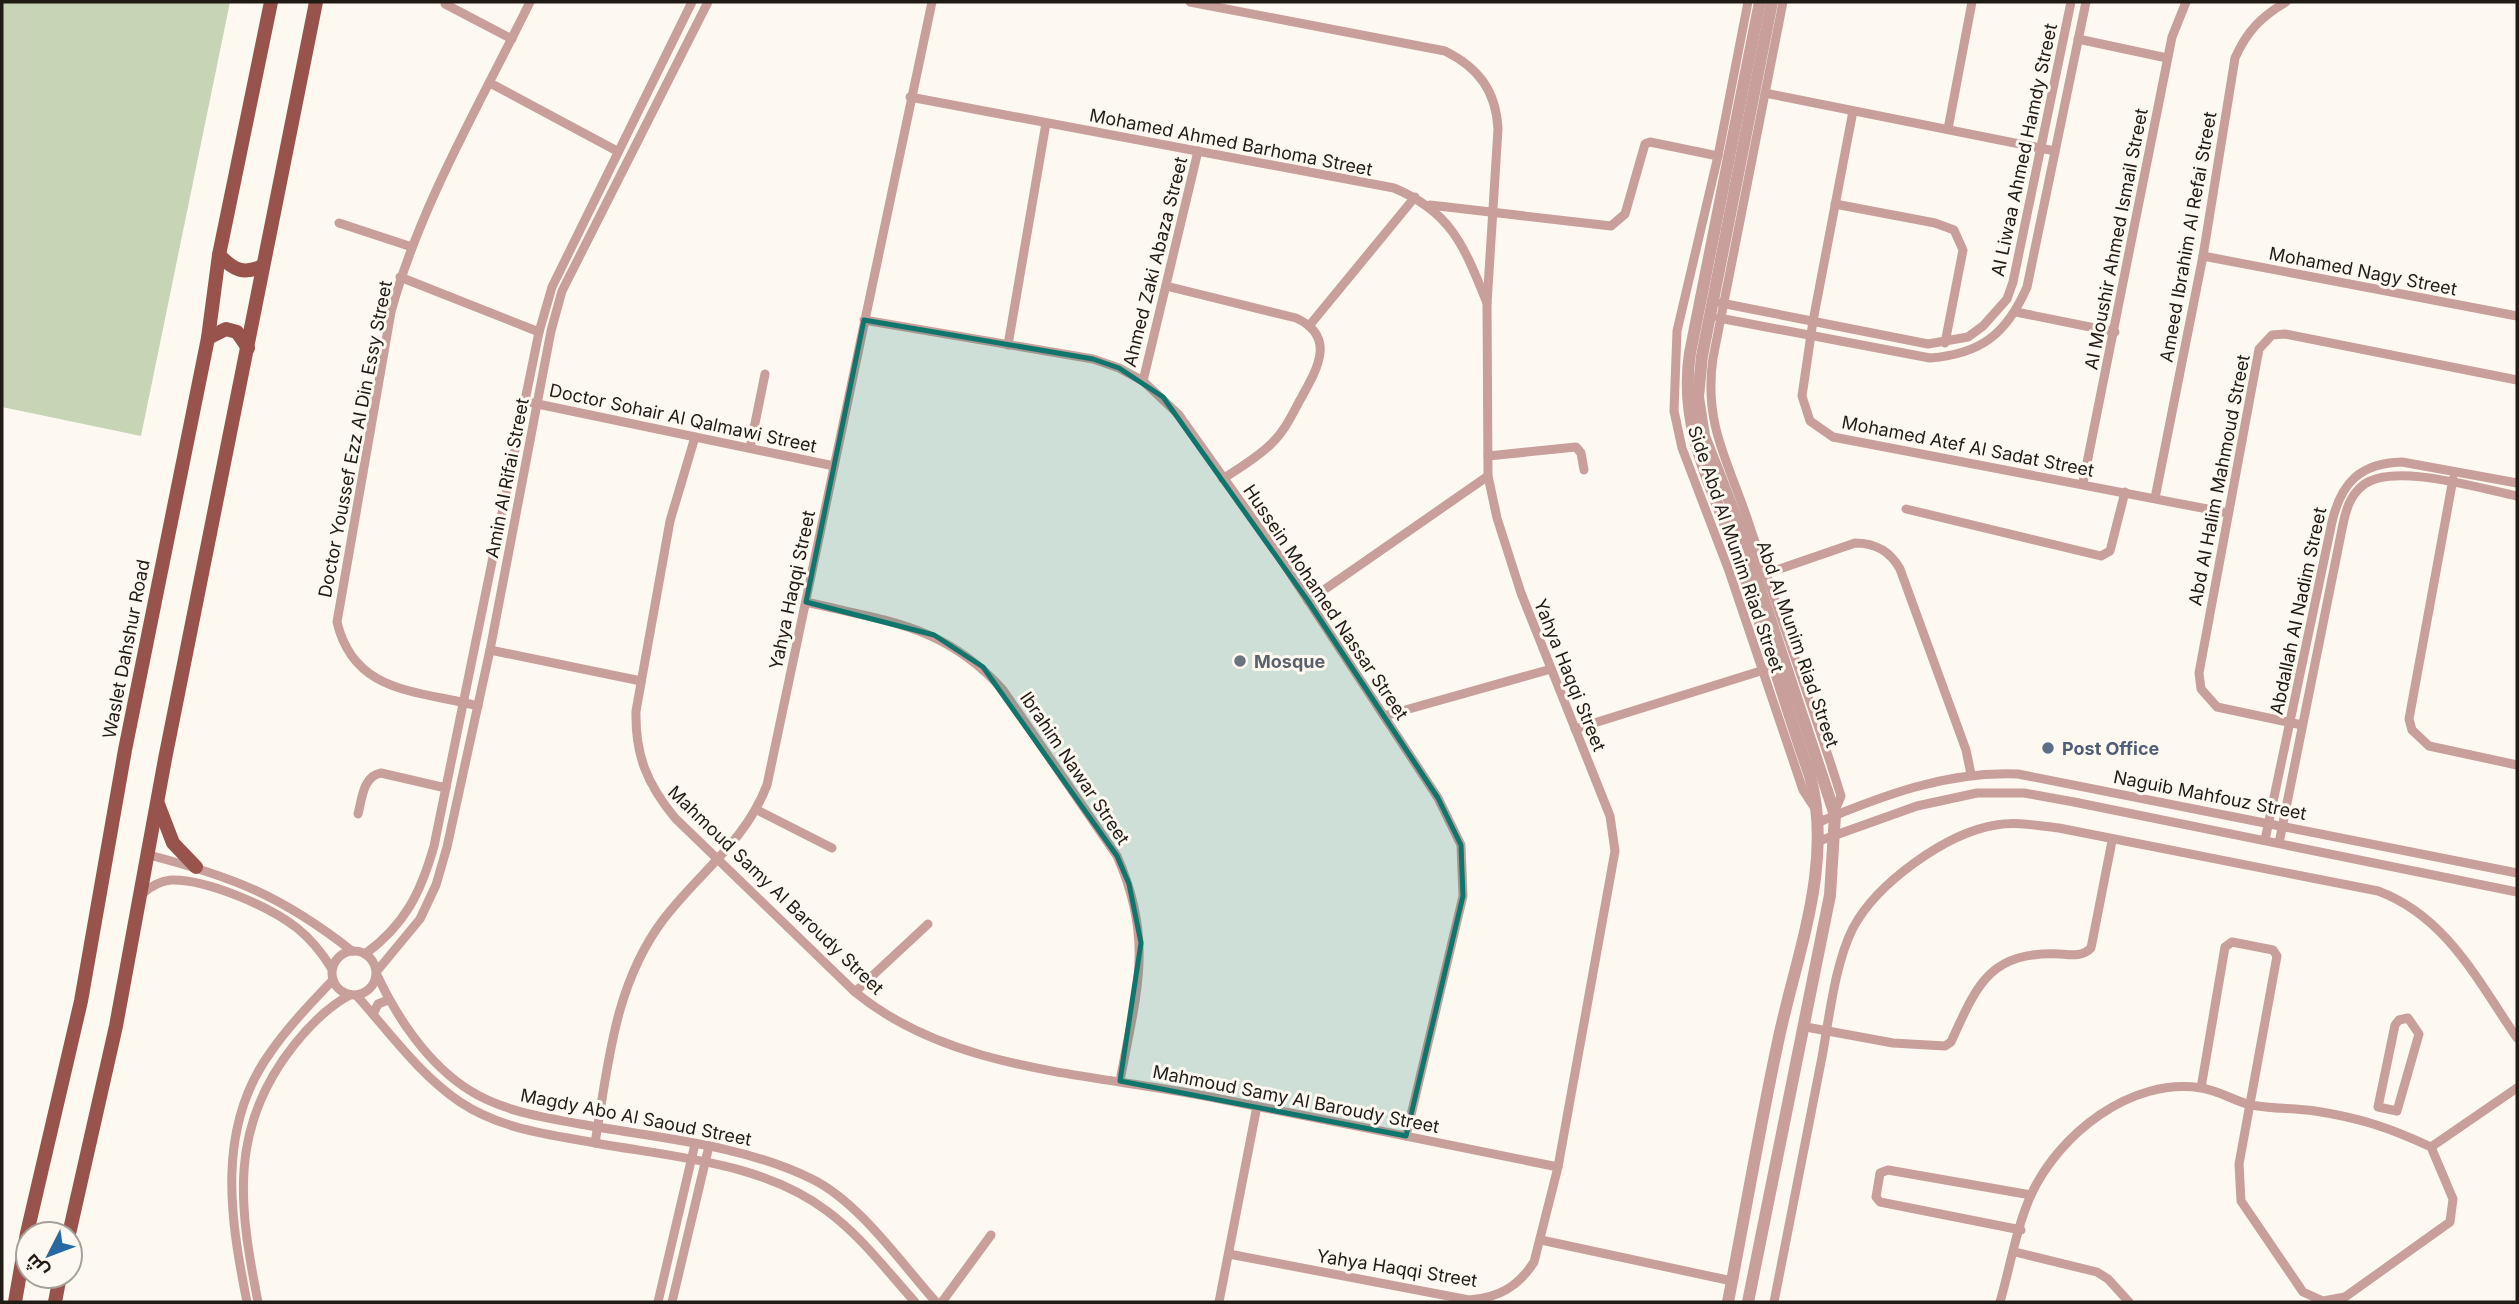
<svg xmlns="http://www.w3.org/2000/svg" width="2519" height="1304" font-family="Inter,Cairo,sans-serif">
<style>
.green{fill:#c7d4b6}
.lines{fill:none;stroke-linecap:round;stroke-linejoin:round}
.minor{stroke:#c89f9a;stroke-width:9}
.tertiary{stroke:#c89f9a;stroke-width:12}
.primary{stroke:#99534d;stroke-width:14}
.marked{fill:#0f766e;fill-opacity:0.2;stroke:#0f766e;stroke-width:5;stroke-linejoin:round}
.worship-dot{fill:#6b7280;stroke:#fdf9f1;stroke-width:2.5}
.service-dot{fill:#5c6f8a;stroke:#fdf9f1;stroke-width:2.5}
.labels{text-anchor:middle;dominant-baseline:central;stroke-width:6;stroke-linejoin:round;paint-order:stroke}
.street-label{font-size:18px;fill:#201c15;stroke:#fdf9f1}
.worship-label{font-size:18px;font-weight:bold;fill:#5b616d;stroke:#fdf9f1;text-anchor:start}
.service-label{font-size:18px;font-weight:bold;fill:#4e5e75;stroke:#fdf9f1;text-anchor:start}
</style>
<rect width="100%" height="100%" fill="#fdf9f1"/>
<path class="green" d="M2 2H230L141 436 2 407Z"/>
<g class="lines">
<g class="minor">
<path d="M1190 2 1445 51C1479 68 1496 91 1498 129L1487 304 1488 476 1497 518 1521 593 1610 816 1615 851 1558 1167 1534 1262C1518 1287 1498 1298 1469 1300L1229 1254"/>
<path d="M1748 2 1718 156 1677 331 1674 411 1682 448 1729 571 1803 790 1814 807"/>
<path d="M1783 2 1713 358C1703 426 1730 464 1750 527 1780 617 1813 706 1841 796L1834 813"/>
<path d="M445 4 512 39"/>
<path d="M2078 39 2167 58"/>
<path d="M490 83 617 151"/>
<path d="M1765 93 2055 151"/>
<path d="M910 97 1394 188C1453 213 1464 247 1487 303"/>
<path d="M1853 111 1813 321 1802 396 1810 421 1833 437 2228 513"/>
<path d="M1948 129 1972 2"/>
<path d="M1835 204 1935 223 1954 230 1963 250 1945 343"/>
<path d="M1430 205 1611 226 1625 214 1645 144 1650 142 1718 156"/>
<path d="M339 223 412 247"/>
<path d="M2203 256 2517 316"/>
<path d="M400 277 539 332"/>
<path d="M1166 286 1296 318C1338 337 1316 371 1300 400 1292 415 1284 432 1271 444 1257 458 1239 468 1223 479"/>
<path d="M1721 303 1928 344 1968 337 1983 326 2007 299 2013 282 2071 2"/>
<path d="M2016 312 2115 332"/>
<path d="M1719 318 1930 358C1982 354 2007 333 2027 287L2086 2"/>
<path d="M864 320 1093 359 1119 368 1143 381 1179 415 1277 553 1384 716 1438 798 1461 845 1463 896 1406 1136"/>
<path d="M1309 326 1415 197"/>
<path d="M1008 345 1046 123"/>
<path d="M1143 381 1198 151"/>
<path d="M533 403 834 466"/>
<path d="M695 437 670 521 636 711C635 755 647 784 675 818L855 992C951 1071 1087 1073 1205 1096 1323 1119 1440 1143 1558 1167"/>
<path d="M750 448 765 374"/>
<path d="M1488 456 1576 447 1581 453 1584 470"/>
<path d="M2453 479 2409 719 2412 730 2429 746 2517 765"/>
<path d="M2083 483 2172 37 2186 2"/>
<path d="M2155 498 2203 256 2235 58C2247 31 2261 17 2286 2"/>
<path d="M1906 509 2101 556 2110 551 2125 492"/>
<path d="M1765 574 1855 543C1876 543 1890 551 1900 569L1966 750 1971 774"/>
<path d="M1308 601 1488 476"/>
<path d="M806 602C886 621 945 625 1003 690L1117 856C1155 941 1136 994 1120 1081"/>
<path d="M490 650 641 681"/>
<path d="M478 706C417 690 354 694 337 622L391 312C420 205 481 102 530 2"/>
<path d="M1384 716 1551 669"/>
<path d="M2302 725 2217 707 2201 689 2199 673 2259 349 2272 335 2285 334 2517 380"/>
<path d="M1575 729 1767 669"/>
<path d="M757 810 832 848"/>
<path d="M358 814C362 799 363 776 381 773L446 788"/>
<path d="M1819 822C1884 795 1947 771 2018 774L2517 873"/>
<path d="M2265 840 2332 522C2341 483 2360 463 2402 462L2517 483"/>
<path d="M1819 841 1917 806 1977 793H2024L2074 802 2517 892"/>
<path d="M2279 843 2343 524C2346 510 2350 496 2362 486 2392 461 2481 489 2517 496"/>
<path d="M149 855C234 877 282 896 352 951"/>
<path d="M142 894C150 887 159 881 171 880 206 879 269 906 297 928 311 939 322 953 332 969"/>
<circle cx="354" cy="973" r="22"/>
<path d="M365 954C405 925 421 892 434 846L539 332 552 287 692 2"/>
<path d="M377 971 420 919 436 885 447 847 490 650 551 331 562 291 708 2"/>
<path d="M377 975C397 1018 428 1064 469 1090 502 1111 542 1117 580 1124 657 1138 741 1144 812 1179 859 1202 901 1263 936 1302"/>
<path d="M855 992 928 924"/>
<path d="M357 996C390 1033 419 1074 460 1102 499 1128 545 1134 590 1142 669 1157 761 1161 827 1211 861 1236 887 1271 915 1302"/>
<path d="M373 1014 378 1004 388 1000"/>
<path d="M2408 1018 2419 1034 2397 1111 2378 1107 2395 1025 2399 1020Z"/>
<path d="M1806 1027 1893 1043 1945 1046 1951 1042C1977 985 1989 951 2060 954 2072 955 2082 957 2091 948L2112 841"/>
<path d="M595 1143C608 1066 614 985 663 920 700 871 744 844 767 785L932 2"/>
<path d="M2431 1147 2517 1088"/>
<path d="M2021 1230 1880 1202 1876 1197 1880 1173 1888 1170 2031 1195"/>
<path d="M1541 1240 1732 1281"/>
<path d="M2015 1252 2097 1272 2108 1279 2129 1302"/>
<path d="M247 1302C230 1218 216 1128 270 1053 288 1027 311 1003 333 980"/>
<path d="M258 1302C239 1206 228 1128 294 1045 310 1025 327 1007 350 995"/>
<path d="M658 1302 695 1144"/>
<path d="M672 1302 709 1146"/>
<path d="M942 1302 991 1235"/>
<path d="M1219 1302 1257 1106"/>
<path d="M1774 1302C1790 1221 1806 1139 1822 1057 1829 1019 1835 963 1853 928 1877 883 1946 833 1996 825 2017 821 2039 826 2059 828L2378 891C2446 916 2478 981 2517 1038"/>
<path d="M2000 1302C2010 1268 2016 1228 2031 1195 2059 1134 2131 1077 2201 1088 2218 1090 2234 1101 2251 1105 2272 1109 2294 1108 2315 1111 2361 1118 2390 1128 2431 1147L2453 1199 2450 1222 2345 1297 2323 1301 2303 1292 2241 1201 2239 1164 2277 956 2273 950 2232 942 2225 947 2201 1088"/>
</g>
<g class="tertiary">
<path d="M1728 1302C1745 1214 1760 1125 1779 1037 1797 953 1834 862 1810 776 1785 705 1765 633 1740 563 1715 491 1678 432 1690 353L1760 2"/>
<path d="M1748 1302 1830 895 1835 815 1739 525 1704 436 1698 397 1702 356 1772 2"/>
</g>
<g class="primary">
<path d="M219 255C234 270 243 275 263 266"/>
<path d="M208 338 226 329 237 332 248 348"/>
<path d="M158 804 173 843 196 867"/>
<path d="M69 1234 116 1026 165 759 316 2"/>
<path d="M15 1302 27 1233 81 1001 125 750 208 338 219 255 271 2"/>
<path d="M55 1302 60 1276"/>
</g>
</g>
<path class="marked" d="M864 320 1093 359 1119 368 1163 397 1308 601 1438 798 1461 845 1463 896 1406 1136 1120 1081 1141 943 1129 884 1117 856 983 667 934 635 806 602Z"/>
<circle class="worship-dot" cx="1240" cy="661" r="7"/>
<circle class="service-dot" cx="2048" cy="748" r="7"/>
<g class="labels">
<g class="street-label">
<text transform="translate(1231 142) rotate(11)">Mohamed Ahmed Barhoma Street</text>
<text transform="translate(2024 150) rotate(-78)">Al Liwaa Ahmed Hamdy Street</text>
<text transform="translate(2188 237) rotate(-80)">Ameed Ibrahim Al Refai Street</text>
<text transform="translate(2116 239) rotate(-79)">Al Moushir Ahmed Ismail Street</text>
<text transform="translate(1155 262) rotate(-76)">Ahmed Zaki Abaza Street</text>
<text transform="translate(2363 271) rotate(11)">Mohamed Nagy Street</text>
<text transform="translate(683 418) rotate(12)">Doctor Sohair Al Qalmawi Street</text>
<text transform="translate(355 439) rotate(-79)">Doctor Youssef Ezz Al Din Essy Street</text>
<text transform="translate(1968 446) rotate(11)">Mohamed Atef Al Sadat Street</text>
<text transform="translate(507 478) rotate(-79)">Amin Al Rifai Street</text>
<text transform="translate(2219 480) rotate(-79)">Abd Al Halim Mahmoud Street</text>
<text transform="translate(1736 549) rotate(71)">Side Abd Al Munim Riad Street</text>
<text transform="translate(792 590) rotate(-78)">Yahya Haqqi Street</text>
<text transform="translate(1326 602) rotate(56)">Hussein Mohamed Nassar Street</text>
<text transform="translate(2298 611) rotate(-78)">Abdallah Al Nadim Street</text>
<text transform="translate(1798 644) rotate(71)">Abd Al Munim Riad Street</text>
<text transform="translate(126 649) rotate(-79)">Waslet Dahshur Road</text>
<text transform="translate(1570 675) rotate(68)">Yahya Haqqi Street</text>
<text transform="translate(1075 768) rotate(56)">Ibrahim Nawar Street</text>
<text transform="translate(2210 795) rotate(11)">Naguib Mahfouz Street</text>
<text transform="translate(776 890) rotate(44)">Mahmoud Samy Al Baroudy Street</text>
<text transform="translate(1296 1099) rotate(11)">Mahmoud Samy Al Baroudy Street</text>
<text transform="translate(636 1117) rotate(11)">Magdy Abo Al Saoud Street</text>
<text transform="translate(1397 1268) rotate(9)">Yahya Haqqi Street</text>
</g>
<g class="worship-label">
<text x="1254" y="661">Mosque</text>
</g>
<g class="service-label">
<text x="2062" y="748">Post Office</text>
</g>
</g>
<rect width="2519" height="1304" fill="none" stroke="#201c15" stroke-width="7"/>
<g transform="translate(49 1255) rotate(228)"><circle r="33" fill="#fdf9f1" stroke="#a5a199" stroke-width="2"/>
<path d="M0-5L12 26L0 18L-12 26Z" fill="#286aa0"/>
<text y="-10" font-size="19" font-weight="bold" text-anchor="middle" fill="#201c15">ش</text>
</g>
</svg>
